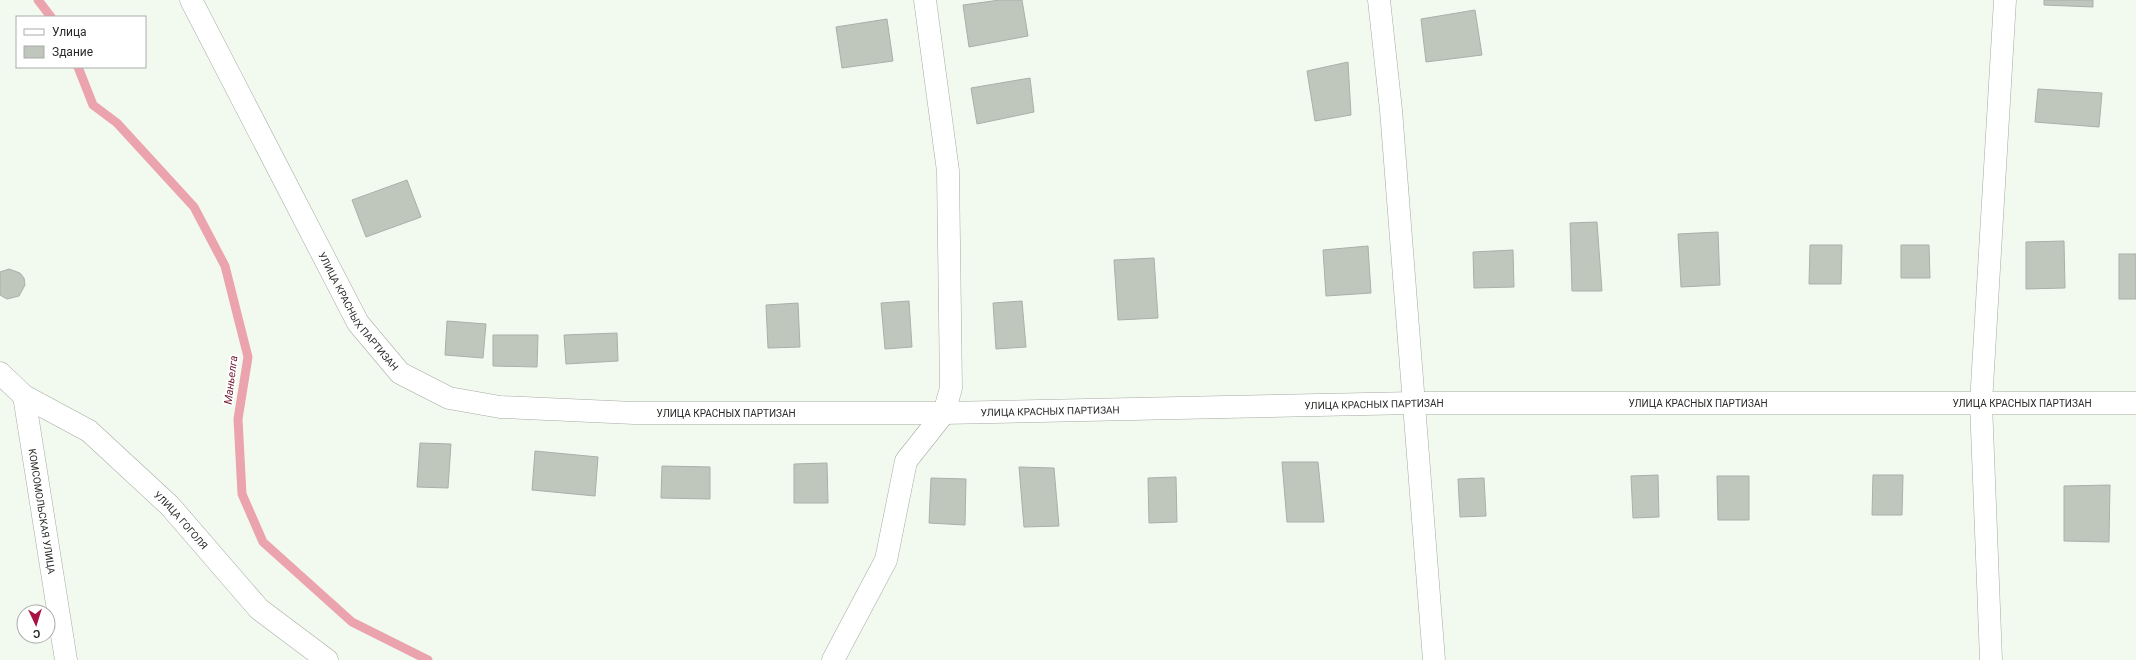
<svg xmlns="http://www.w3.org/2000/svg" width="2136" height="660" font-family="Roboto,sans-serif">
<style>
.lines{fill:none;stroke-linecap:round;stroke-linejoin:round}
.stream{stroke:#eba4ae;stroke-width:9}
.building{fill:#bfc7bd;stroke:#a8b0a7}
.minor-casing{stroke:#a4aba2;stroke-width:23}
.minor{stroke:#fff;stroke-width:22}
.labels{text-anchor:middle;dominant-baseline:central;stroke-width:4;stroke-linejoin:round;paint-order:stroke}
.street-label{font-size:10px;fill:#292c28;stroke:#fff}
.water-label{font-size:11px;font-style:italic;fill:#732235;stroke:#fff}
</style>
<rect width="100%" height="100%" fill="#f2faf0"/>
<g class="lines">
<g class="stream">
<path d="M38 0 51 17"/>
<path d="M78 67 93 105 117 123 194 207 225 266 248 357 238 419 242 494 263 542 352 622 428 660"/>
</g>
</g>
<g class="building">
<path d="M1000 0H1022L1028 36 969 47 963 5Z"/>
<path d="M2044 0H2093V7L2044 5Z"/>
<path d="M1475 10 1482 55 1426 62 1421 19Z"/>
<path d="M887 19 893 61 842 68 836 27Z"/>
<path d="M1348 62 1351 115 1315 121 1307 71Z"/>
<path d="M1030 78 1034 112 977 124 971 88Z"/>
<path d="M2038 89 2102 93 2099 127 2035 122Z"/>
<path d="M407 180 421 217 366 237 352 200Z"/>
<path d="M1597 222 1602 291H1572L1570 223Z"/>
<path d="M1718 232 1720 285 1681 287 1678 234Z"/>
<path d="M2064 241 2065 288 2026 289V242Z"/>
<path d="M1810 245H1842L1841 284H1809Z"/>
<path d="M1901 245H1929L1930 278H1901Z"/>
<path d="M1368 246 1371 293 1326 296 1323 250Z"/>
<path d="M1513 250 1514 287 1474 288 1473 252Z"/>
<rect x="2119" y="254" width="17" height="45"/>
<path d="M1154 258 1158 318 1118 320 1114 260Z"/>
<path d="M9 269 20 273 24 278 25 285 19 296 7 299 0 295V272Z"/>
<path d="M909 301 912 347 885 349 881 303Z"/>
<path d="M1022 301 1026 347 996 349 993 303Z"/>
<path d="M798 303 800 347 768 348 766 305Z"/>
<path d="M447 321 486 324 483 358 445 355Z"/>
<path d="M617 333 618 361 566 364 564 335Z"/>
<path d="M493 335H538L537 367 493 366Z"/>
<path d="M420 443 451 444 448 488 417 487Z"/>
<path d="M535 451 598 457 595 496 532 490Z"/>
<path d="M1282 462H1318L1324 522H1287Z"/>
<path d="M827 463 828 503H794V464Z"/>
<path d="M662 466 710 467V499L661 498Z"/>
<path d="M1019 467 1054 468 1059 526 1024 527Z"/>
<path d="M1658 475 1659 517 1633 518 1631 476Z"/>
<path d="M1873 475H1903L1902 515H1872Z"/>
<path d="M1717 476H1749V520H1718Z"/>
<path d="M1176 477 1177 522 1149 523 1148 478Z"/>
<path d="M931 478 966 479 965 525 929 523Z"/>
<path d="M1484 478 1486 516 1460 517 1458 479Z"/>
<path d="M2110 485 2109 542 2064 541V486Z"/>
</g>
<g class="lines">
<g class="minor-casing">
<g id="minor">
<path id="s1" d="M191 0 358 323 400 373 449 398 500 407 634 413H944L1414 403H2136"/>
<path d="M1379 0 1391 110 1434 660"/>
<path id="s2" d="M0 373 24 396 66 660"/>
<path id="s3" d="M24 396 89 431 170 506 259 609 327 660"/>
<path d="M833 660 886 560 906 461 944 413 951 388 948 171 925 0"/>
<path d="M1991 660 1981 403 2005 0"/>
</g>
</g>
<use href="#minor" class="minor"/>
</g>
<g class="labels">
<g class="street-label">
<text stroke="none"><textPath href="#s1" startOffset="354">УЛИЦА КРАСНЫХ ПАРТИЗАН</textPath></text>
<text stroke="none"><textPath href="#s1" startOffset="1734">УЛИЦА КРАСНЫХ ПАРТИЗАН</textPath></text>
<text stroke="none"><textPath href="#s1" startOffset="2058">УЛИЦА КРАСНЫХ ПАРТИЗАН</textPath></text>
<text stroke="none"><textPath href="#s1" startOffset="1410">УЛИЦА КРАСНЫХ ПАРТИЗАН</textPath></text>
<text stroke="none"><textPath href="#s1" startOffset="1086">УЛИЦА КРАСНЫХ ПАРТИЗАН</textPath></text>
<text stroke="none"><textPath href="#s1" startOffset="762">УЛИЦА КРАСНЫХ ПАРТИЗАН</textPath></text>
<text stroke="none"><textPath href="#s2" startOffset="150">КОМСОМОЛЬСКАЯ УЛИЦА</textPath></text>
<text stroke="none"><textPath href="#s3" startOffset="202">УЛИЦА ГОГОЛЯ</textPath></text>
</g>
<g class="water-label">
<text transform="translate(231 380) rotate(-83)">Маньелга</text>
</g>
</g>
<rect x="16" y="16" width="130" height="52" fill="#ffffff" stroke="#a9aba9"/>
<rect x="24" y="29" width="20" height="6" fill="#ffffff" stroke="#a9aba9"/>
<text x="52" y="36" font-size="12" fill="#292c28">Улица</text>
<rect x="24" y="46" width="20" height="12" fill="#bfc7bd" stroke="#a9aba9"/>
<text x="52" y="56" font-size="12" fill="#292c28">Здание</text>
<g transform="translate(36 624) rotate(176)"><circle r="19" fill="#ffffff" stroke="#a9aba9"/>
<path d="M0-3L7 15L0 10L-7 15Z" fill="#a81243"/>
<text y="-6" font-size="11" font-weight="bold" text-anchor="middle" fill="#292c28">С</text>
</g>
</svg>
